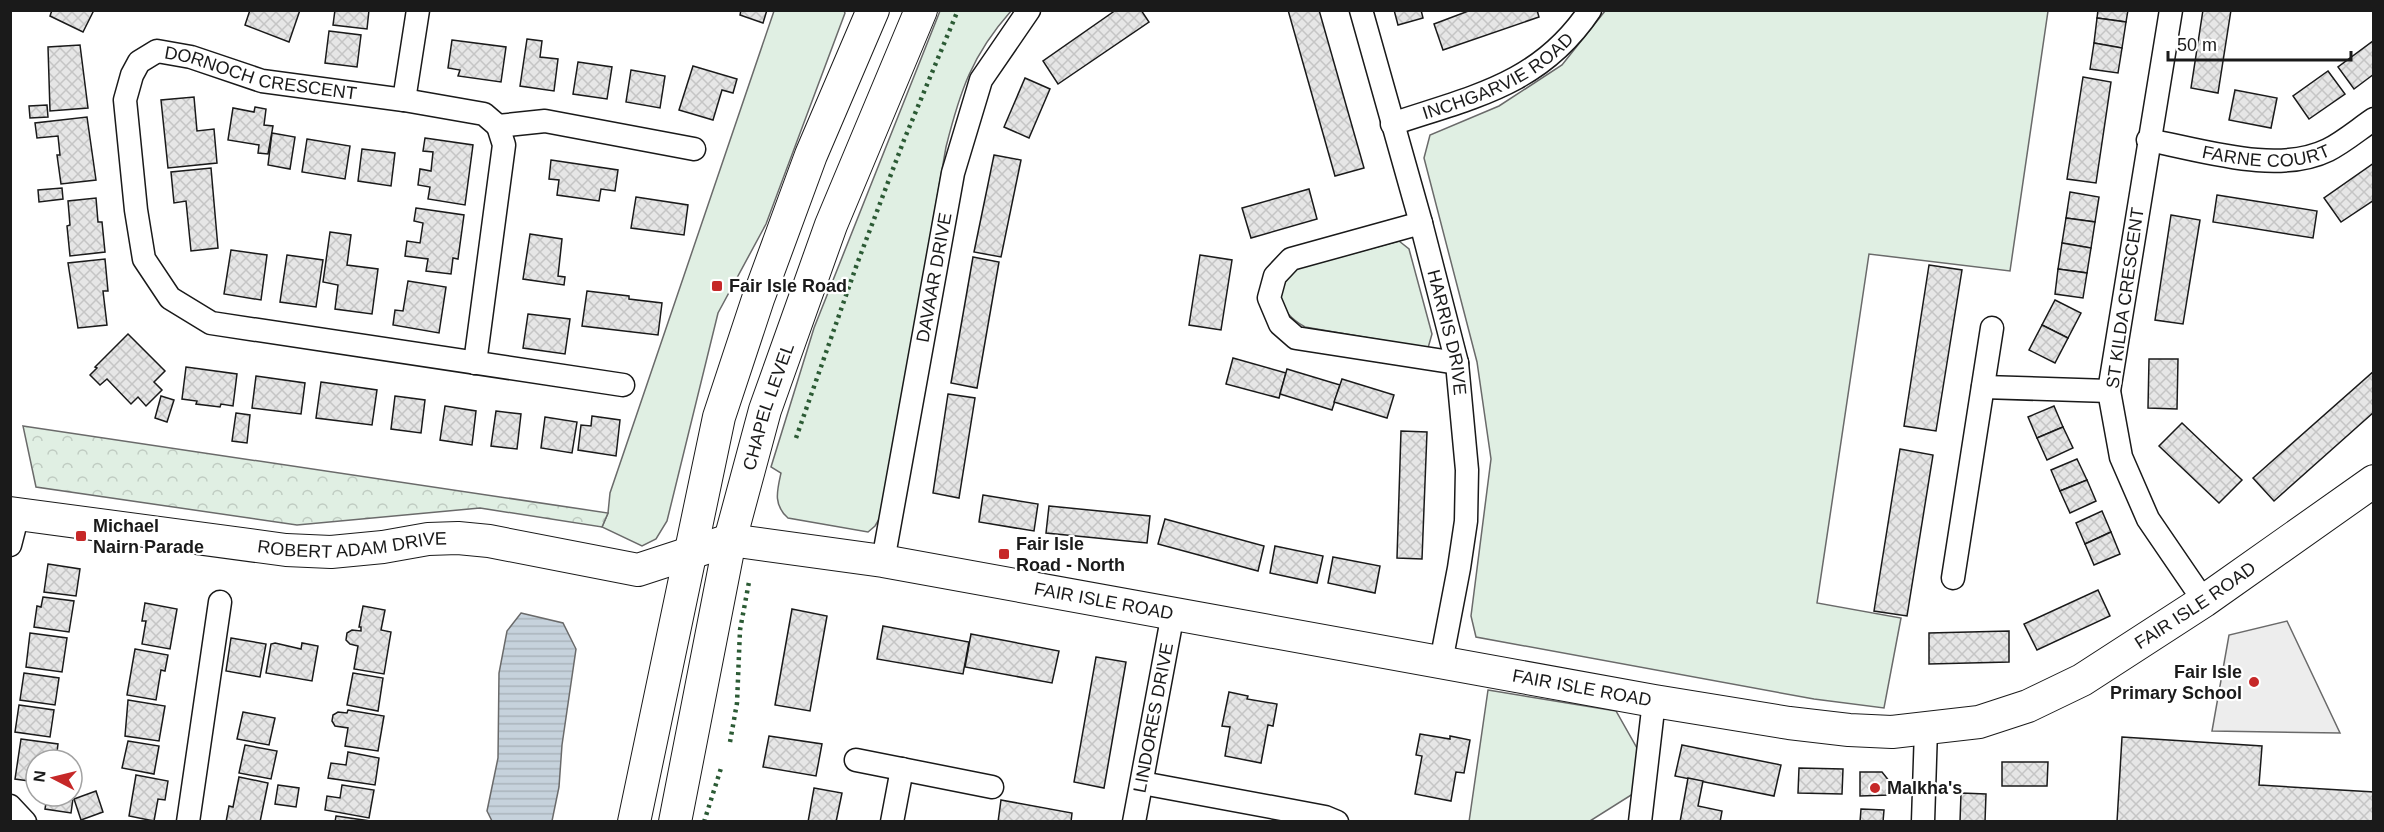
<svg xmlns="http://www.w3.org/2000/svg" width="2384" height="832" font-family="Helvetica,sans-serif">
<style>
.green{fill:#e0efe3;stroke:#6a6a6a;stroke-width:1.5}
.forest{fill:url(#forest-crowns);stroke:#6a6a6a;stroke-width:1.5}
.parking{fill:#ededed;stroke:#6a6a6a;stroke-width:1.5}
.water{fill:url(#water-rules);stroke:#6a6a6a;stroke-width:1.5}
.building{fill:url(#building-cross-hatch);stroke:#1a1a1a;stroke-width:1.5}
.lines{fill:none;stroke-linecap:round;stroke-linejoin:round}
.street-casing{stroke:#1a1a1a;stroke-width:25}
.secondary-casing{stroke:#1a1a1a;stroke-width:34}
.street{stroke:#fff;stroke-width:22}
.secondary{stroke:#fff;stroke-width:32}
.hedge{stroke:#2b5a34;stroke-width:4.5;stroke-dasharray:3 4.5;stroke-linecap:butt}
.poi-dot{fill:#c62828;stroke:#fff;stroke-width:2}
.labels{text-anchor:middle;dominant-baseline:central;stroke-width:4.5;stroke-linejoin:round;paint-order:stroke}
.street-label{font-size:18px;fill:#1a1a1a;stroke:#fff}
.poi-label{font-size:18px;font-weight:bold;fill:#1a1a1a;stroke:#fff;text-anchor:start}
</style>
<defs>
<pattern id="forest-crowns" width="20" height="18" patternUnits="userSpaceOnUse" patternTransform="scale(1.5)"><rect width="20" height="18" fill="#e0efe3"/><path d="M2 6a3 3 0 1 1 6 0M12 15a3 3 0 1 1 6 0" fill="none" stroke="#c0ccc2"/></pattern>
<pattern id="water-rules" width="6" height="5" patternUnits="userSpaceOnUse" patternTransform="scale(1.5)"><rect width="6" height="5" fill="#c6d2dc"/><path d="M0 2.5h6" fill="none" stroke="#aab4bc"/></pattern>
<pattern id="building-cross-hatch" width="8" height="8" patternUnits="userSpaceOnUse" patternTransform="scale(1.5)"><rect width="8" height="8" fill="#e6e6e6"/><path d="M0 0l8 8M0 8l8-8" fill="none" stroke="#c5c5c5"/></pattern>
</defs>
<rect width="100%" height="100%" fill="#fff"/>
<g class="green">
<path d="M774 11H844L845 13 766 224 718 313 667 521 656 539 642 546 602 527 608 513 610 493Z"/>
<path d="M940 11H1011C972 55 960 91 946 147L881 516 875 526 868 532 788 518C773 505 777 491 781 473L771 467 814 328Z"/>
<path d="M1605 11H2048L2010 271 1869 254 1817 603 1901 618 1884 708 1814 699 1476 637 1471 616 1491 459 1477 362 1424 158 1430 135 1499 106 1562 65Z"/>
<path d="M1399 241 1409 249 1432 334 1428 348 1305 327C1277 311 1272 288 1299 268Z"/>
<path d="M1488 690 1616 711 1642 757 1636 792 1590 821 1469 822Z"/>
</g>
<path class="forest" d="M23 426 608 513 602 527 480 508 297 525 36 487Z"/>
<path class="parking" d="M2287 621 2340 733 2212 731 2229 635Z"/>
<path class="water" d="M521 613 563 623 576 649 562 745 559 787 552 821H492L487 811 498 758 499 673 507 631Z"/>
<g class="building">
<path d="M52 10H94L83 32 50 16Z"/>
<path d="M250 10H300L289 42 245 25Z"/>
<path d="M335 10H369L367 29 333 25Z"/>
<path d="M741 10H767L763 23 740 15Z"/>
<path d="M1116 10H1141L1149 22 1058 84 1043 61Z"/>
<path d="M1288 10H1319L1364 168 1335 176Z"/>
<path d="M1394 10H1421L1423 18 1398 25Z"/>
<path d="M1471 10H1537L1539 17 1443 50 1434 24Z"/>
<path d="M2098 10H2128L2126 22 2097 18Z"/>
<path d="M2203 10H2231L2218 93 2191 88Z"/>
<path d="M2097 18 2126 22 2122 48 2094 43Z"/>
<path d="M329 31 361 35 357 67 325 63Z"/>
<path d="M527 39 542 41 540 57 558 59 554 91 520 86Z"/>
<path d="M452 40 506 47 501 82 458 76 460 70 448 68Z"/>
<path d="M2373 41 2374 74 2354 89 2338 67Z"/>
<path d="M2094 43 2122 48 2118 73 2090 69Z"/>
<path d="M80 45 88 108 50 111 48 47Z"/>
<path d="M578 62 612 67 607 99 573 94Z"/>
<path d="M693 66 737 79 733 93 722 90 713 120 679 110Z"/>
<path d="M631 70 665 76 660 108 626 102Z"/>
<path d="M2328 71 2345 94 2309 119 2293 96Z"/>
<path d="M2083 77 2111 82 2096 183 2067 179Z"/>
<path d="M1025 78 1050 89 1029 138 1004 127Z"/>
<path d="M2235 90 2277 98 2271 128 2229 120Z"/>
<path d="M194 97 197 131 214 129 217 163 168 168 161 100Z"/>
<path d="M47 105 48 117 30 118 29 106Z"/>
<path d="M255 107 266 109 264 125 273 126 268 154 258 153 259 145 228 140 233 108 254 112Z"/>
<path d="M87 117 96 180 61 184 57 155H60L58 136 37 138 35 123Z"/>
<path d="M272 133 295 137 290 169 268 165Z"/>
<path d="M425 138 473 145 465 205 428 199 430 187 418 185 420 169 431 171 433 152 423 151Z"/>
<path d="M307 139 350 146 345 179 302 172Z"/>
<path d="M362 149 395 153 391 186 358 181Z"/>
<path d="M994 155 1021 160 1001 257 974 252Z"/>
<path d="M551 160 618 170 615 191 601 189 599 201 557 195 559 180 549 179Z"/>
<path d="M2374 163V200L2341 222 2324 198Z"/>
<path d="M211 168 218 248 191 251 186 201 174 203 171 172Z"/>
<path d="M62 188 63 199 39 202 38 190Z"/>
<path d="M1309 189 1317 219 1251 238 1242 208Z"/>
<path d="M2070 192 2099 197 2095 222 2066 218Z"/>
<path d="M2217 195 2317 211 2313 238 2213 222Z"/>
<path d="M636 197 688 205 684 235 631 228Z"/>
<path d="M96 198 98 222H102L105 252 70 256 67 226 70 225 68 201Z"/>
<path d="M416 208 464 215 458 259 453 258 451 274 426 271 428 259 405 256 407 241 420 243 423 223 414 221Z"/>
<path d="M2171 215 2200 220 2183 324 2155 320Z"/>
<path d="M2066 218 2095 222 2091 248 2062 243Z"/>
<path d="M330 232 351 235 347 265 378 269 372 314 335 309 338 285 323 282Z"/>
<path d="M530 234 562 239 558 276 565 277 564 285 523 279Z"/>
<path d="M2062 243 2091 248 2087 273 2058 269Z"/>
<path d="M231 250 267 255 261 300 224 294Z"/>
<path d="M287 255 323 260 316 307 280 302Z"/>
<path d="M1200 255 1232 260 1221 330 1189 325Z"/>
<path d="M973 257 999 262 977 388 951 383Z"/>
<path d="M105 259 108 291H103L107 325 78 328 68 263Z"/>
<path d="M1929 265 1962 270 1936 431 1904 426Z"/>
<path d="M2058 269 2087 273 2083 298 2055 294Z"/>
<path d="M408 281 446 287 439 333 393 325 395 310 403 311Z"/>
<path d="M587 291 629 296V299L662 303 658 335 582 326Z"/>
<path d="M2055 300 2081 313 2068 338 2042 325Z"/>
<path d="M528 314 570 319 565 354 523 348Z"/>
<path d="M2042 325 2068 338 2055 363 2029 350Z"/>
<path d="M128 334 165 371 154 382 162 390 146 406 138 397 131 404 107 379 100 385 90 375 97 368 95 367Z"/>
<path d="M1233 358 1286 373 1279 398 1226 384Z"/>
<path d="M2149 359H2178L2177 409 2148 408Z"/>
<path d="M186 367 237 374 233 406 221 404 220 407 196 404 197 401 182 399Z"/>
<path d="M1287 369 1340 385 1332 410 1280 394Z"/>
<path d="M2374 371V412L2274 501 2253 478Z"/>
<path d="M256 376 305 383 301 414 252 408Z"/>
<path d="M1342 379 1394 395 1387 418 1334 402Z"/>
<path d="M321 382 377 390 372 425 316 418Z"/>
<path d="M948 394 975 398 959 498 933 493Z"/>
<path d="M161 396 174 400 167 422 155 418Z"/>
<path d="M395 396 425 400 421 433 391 429Z"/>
<path d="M445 406 476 411 472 445 440 440Z"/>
<path d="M2054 406 2063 427 2037 438 2028 417Z"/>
<path d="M496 411 521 414 517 449 491 446Z"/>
<path d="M236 413 250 415 247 443 232 441Z"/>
<path d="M592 416 620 420 616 456 578 450 581 425 591 426Z"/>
<path d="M545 417 577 422 572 453 541 448Z"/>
<path d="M2182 423 2242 480 2219 503 2159 446Z"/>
<path d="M2063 427 2073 448 2047 460 2037 438Z"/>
<path d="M1401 431 1427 432 1422 559 1397 558Z"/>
<path d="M1900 449 1933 455 1907 616 1874 611Z"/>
<path d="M2077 459 2087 480 2060 491 2051 470Z"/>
<path d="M2087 480 2096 501 2070 513 2060 491Z"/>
<path d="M983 495 1038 504 1034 531 979 522Z"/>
<path d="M1049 506 1150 516 1147 543 1046 533Z"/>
<path d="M2102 511 2111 532 2085 544 2076 523Z"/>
<path d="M1165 519 1264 546 1258 571 1158 544Z"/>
<path d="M2111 532 2120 554 2094 565 2085 544Z"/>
<path d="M1275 546 1323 556 1317 583 1270 573Z"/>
<path d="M1333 557 1380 566 1375 593 1328 583Z"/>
<path d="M48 564 80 569 76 596 44 592Z"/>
<path d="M2098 590 2110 616 2037 650 2024 624Z"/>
<path d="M43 597 74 601 69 632 34 627 37 606 41 607Z"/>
<path d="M145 603 177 609 170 649 142 644 146 621H142Z"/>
<path d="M363 606 385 610 381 630 391 632 384 674 354 669 358 646 350 644 346 640 347 633 352 630 361 631V627H359Z"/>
<path d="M792 609 827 616 810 711 775 705Z"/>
<path d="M883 626 969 642 963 674 877 659Z"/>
<path d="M2009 631V662L1929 664V633Z"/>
<path d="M30 633 67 638 62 672 26 667Z"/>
<path d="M971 634 1059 651 1052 683 965 667Z"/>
<path d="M231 638 266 644 260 677 226 671Z"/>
<path d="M275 643 301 649 302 643 318 646 312 681 266 673 271 644Z"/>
<path d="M135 649 168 655 165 671 161 670 156 700 127 695Z"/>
<path d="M1096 657 1126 662 1104 788 1074 782Z"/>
<path d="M24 673 59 678 55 705 20 700Z"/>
<path d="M353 673 383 678 378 711 347 705Z"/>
<path d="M1229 692 1248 696 1247 699 1277 704 1273 726 1268 725 1261 763 1225 756 1230 727 1222 726Z"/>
<path d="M128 700 165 706 159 741 125 736Z"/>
<path d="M19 705 54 710 50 737 15 732Z"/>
<path d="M348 710 384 716 378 751 345 746 348 728 335 726 332 721 333 715 338 712 347 713Z"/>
<path d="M243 712 275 718 269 745 237 739Z"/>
<path d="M1420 734 1450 739V736L1470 740 1464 773 1456 772 1451 801 1415 794 1422 756 1416 755Z"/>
<path d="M769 736 822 744 816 776 763 767Z"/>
<path d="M2122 737 2262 746 2259 785 2374 792V822H2117Z"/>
<path d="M21 739 58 744 56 760H36V782L15 779Z"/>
<path d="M128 741 159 746 154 774 122 768Z"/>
<path d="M245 745 277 751 271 779 239 773Z"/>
<path d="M1682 745 1781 765 1774 796 1675 776Z"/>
<path d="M348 752 379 758 375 785 328 778 331 763 346 765Z"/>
<path d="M2002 762H2048L2047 786H2002Z"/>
<path d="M1799 768 1843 769 1842 794 1798 793Z"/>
<path d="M1860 772H1882L1890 782V795L1860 796Z"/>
<path d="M136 775 168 781 165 800 158 799 154 821 129 816Z"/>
<path d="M239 777 268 783 260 822H226L229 806 233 807Z"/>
<path d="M1688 778 1703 781 1698 806 1722 811 1720 822H1680Z"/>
<path d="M278 785 299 788 296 807 275 804Z"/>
<path d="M342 785 374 790 369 818 325 810 327 796 340 798Z"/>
<path d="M814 788 842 793 836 822H808Z"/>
<path d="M72 790 74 791 71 813 45 809 47 796H72Z"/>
<path d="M96 791 103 812 81 820 74 799Z"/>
<path d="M1961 793 1986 794 1985 822H1960Z"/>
<path d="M1001 800 1072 813 1071 822H998Z"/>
<path d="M1861 809 1884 810 1883 822H1860Z"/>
<path d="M336 816 370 821V822H335Z"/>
</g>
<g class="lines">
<g class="street-casing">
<g id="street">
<path id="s1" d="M1361 10 1421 223 1457 363 1467 470 1466 521 1459 568 1441 662"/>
<path d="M2171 10 2109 391 2121 457 2148 519 2204 601"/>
<path d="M404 100 418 10"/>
<path id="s2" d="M1392 124C1472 97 1540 85 1590 10"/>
<path id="s3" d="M2148 140C2202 150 2277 175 2328 150 2344 142 2359 129 2374 119"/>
<path d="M1421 223 1291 259 1275 276 1269 298 1280 324 1296 338 1457 363"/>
<path d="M475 363 504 145 498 126"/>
<path id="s4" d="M623 385 211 323 170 298 144 259 136 210 125 100 132 75 139 62 157 51 191 57 262 81 404 100 484 114 498 126 545 121 694 149"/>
<path d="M1983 387 2109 391"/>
<path d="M10 545 18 514"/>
<path id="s5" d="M883 561 953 173 981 80 1029 10"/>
<path d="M1953 578 1992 328"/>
<path d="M856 760 992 787"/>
<path d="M1142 783 1325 817 1337 822"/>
<path d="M10 806 25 822"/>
<path d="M188 822 220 602"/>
<path d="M892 822 902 769"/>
<path id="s6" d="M1134 822 1173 613"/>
<path d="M1640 822 1654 701"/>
<path d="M1923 822 1926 729"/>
</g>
</g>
<g class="secondary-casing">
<g id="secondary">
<path id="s7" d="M10 513 286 550 331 552 383 547 428 539 458 538 489 541 638 570 730 540 883 561 1654 701 1789 723 1849 730 1892 732 1979 722 2028 706 2082 680 2204 601 2374 481"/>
<path d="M634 822 719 417 758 299 811 155 873 10"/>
<path id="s8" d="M675 822 730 540 765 410 831 225 921 10"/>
</g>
</g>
<use href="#street" class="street"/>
<use href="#secondary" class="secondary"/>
<g class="hedge">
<path d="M796 438 857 264 904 140 958 10"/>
<path d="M730 742 737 703 740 630 749 582"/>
<path d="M704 822 722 765"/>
</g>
</g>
<g class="poi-dot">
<rect x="711" y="280" width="12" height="12" rx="3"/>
<rect x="75" y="530" width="12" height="12" rx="3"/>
<rect x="998" y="548" width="12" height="12" rx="3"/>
<circle cx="2254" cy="682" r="6"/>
<circle cx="1875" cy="788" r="6"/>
</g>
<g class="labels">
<g class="street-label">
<text stroke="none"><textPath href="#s4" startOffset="840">DORNOCH CRESCENT</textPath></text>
<text stroke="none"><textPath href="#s2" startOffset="117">INCHGARVIE ROAD</textPath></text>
<text stroke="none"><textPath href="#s3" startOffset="120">FARNE COURT</textPath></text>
<text stroke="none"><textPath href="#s5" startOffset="288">DAVAAR DRIVE</textPath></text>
<text transform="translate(2125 298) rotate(-82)">ST KILDA CRESCENT</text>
<text stroke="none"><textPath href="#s1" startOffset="334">HARRIS DRIVE</textPath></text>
<text stroke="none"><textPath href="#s8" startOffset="426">CHAPEL LEVEL</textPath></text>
<text stroke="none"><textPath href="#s7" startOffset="345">ROBERT ADAM DRIVE</textPath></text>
<text stroke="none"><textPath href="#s7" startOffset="1110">FAIR ISLE ROAD</textPath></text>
<text stroke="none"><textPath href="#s7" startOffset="2244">FAIR ISLE ROAD</textPath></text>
<text stroke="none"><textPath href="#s7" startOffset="1596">FAIR ISLE ROAD</textPath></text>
<text stroke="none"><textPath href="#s6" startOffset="106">LINDORES DRIVE</textPath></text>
</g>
<g class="poi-label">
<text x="729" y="286">Fair Isle Road</text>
<text x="93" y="526">Michael<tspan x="93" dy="21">Nairn Parade</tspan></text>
<text x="1016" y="544">Fair Isle<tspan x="1016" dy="21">Road - North</tspan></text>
<text x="2242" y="672" text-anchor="end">Fair Isle<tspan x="2242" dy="21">Primary School</tspan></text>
<text x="1887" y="788">Malkha's</text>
</g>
</g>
<rect width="2384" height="832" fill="none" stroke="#1a1a1a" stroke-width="24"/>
<g transform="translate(54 778) rotate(277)"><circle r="28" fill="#ffffff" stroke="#a3a3a3" stroke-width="1.5"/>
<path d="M0-4.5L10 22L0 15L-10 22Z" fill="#c62828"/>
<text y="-9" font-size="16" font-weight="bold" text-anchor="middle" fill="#1a1a1a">N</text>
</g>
<path d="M2168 51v9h183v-9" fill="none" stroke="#1a1a1a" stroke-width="3"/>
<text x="2177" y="51" font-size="18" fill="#1a1a1a" stroke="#ffffff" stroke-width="4.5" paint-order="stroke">50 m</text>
</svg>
